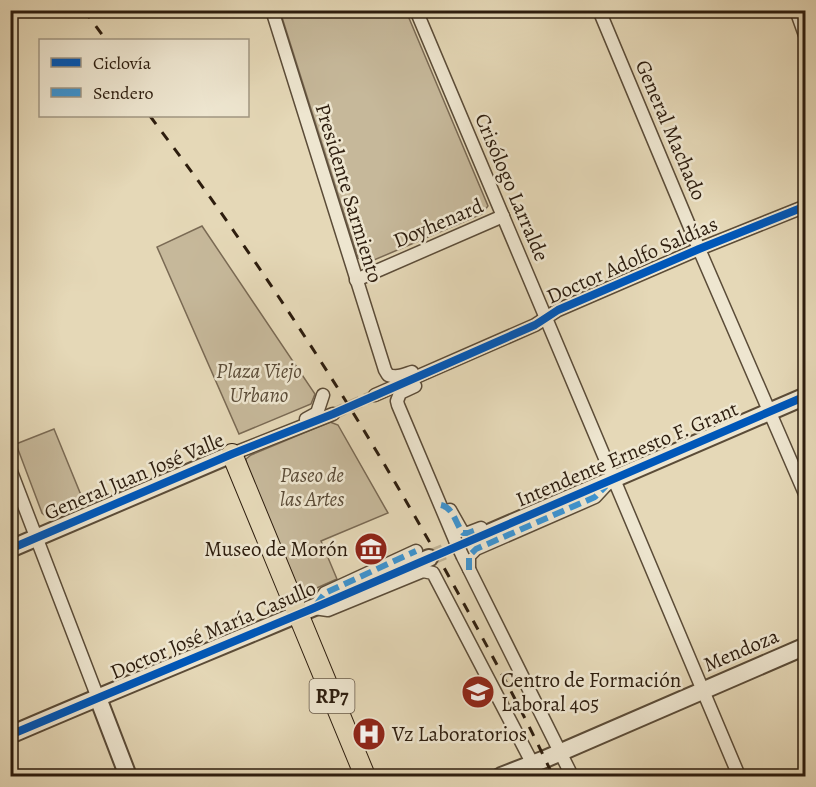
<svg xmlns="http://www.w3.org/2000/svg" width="816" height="787" font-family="Alegreya,serif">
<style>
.green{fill:#c6b89a;stroke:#7a6a54;stroke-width:1.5}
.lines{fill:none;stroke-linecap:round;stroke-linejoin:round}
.minor-tunnel{stroke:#c0b395;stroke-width:12;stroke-dasharray:12 6;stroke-linecap:butt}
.tertiary-tunnel{stroke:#c0b395;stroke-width:16;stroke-dasharray:16 8;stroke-linecap:butt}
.minor-casing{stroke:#5b4c38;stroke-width:15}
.tertiary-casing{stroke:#5b4c38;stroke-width:20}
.primary-casing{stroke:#2d1d0e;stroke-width:22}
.minor{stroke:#eee6d0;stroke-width:12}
.tertiary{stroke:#eee6d0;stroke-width:16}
.primary{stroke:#e5d8b7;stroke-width:20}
.rail{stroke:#2d1d0e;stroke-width:3;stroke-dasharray:10 10;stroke-linecap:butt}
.minor-bridge-casing{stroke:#5b4c38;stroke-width:15;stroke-linecap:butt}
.minor-bridge{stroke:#eee6d0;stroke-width:12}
.quiet{stroke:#3c94d2;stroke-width:6;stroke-dasharray:12 6;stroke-linecap:butt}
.cycleway-casing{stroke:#eee6d0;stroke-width:11}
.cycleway{stroke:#0057b8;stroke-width:8}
.labels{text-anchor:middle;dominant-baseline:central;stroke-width:5;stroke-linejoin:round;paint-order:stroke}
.shield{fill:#eee6d0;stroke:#675948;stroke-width:1.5}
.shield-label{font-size:20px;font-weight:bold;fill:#2d1d0e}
.street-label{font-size:21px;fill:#2d1d0e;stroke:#eee6d0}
.park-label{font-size:21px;font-style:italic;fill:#5b4c38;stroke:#eee6d0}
.poi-label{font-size:21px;fill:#2d1d0e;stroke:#eee6d0;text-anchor:start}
</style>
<rect width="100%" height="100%" fill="#e5d8b7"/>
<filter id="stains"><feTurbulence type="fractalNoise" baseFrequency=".00333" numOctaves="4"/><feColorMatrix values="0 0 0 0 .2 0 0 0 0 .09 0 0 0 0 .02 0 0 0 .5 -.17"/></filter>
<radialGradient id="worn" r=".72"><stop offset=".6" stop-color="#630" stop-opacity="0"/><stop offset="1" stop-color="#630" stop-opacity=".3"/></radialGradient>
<g class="green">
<path d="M280 11H406L488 206 482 214 367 263 358 258Z"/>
<path d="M202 226 315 394 311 404 239 434 157 247Z"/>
<path d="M330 422 338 425 388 513 321 541 337 579 301 595 247 467 246 459 251 455Z"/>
<path d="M54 429 83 500 47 517 42 513 16 444Z"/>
</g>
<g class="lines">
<path class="minor-tunnel" d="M333 414 375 395"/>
<path class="tertiary-tunnel" d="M429 558 463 544"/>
<g class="minor-casing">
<g id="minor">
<path d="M272 10 385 370 388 375C397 378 403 375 412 372"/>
<path d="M416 10 739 776"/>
<path d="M599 10 699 249 806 496"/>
<path d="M796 10 806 38"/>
<path d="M356 280 503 216"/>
<path d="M415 386 400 393 397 401 398 405 455 540"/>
<path d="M375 395 535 325 558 310 699 249 806 206"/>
<path d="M306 419 317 413 323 395"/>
<path d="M232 454 333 414"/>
<path d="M10 469 98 698"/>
<path d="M450 510 463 533H468L481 528"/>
<path d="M416 551 325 593 314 608 328 610 423 571 433 573 539 776"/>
<path d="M463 557 572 776"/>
<path d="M469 569V556L476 549 595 497 608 483"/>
</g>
</g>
<g class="tertiary-casing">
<g id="tertiary">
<path d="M463 544 806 396"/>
<path d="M10 549 232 454"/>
<path d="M98 698 128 776"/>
<path d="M10 735C149 675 290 619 429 558"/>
<path d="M501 776 545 759 806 646"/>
</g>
</g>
<g class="primary-casing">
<path id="primary" d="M232 454 365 776"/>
</g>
<use href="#minor" class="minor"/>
<use href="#tertiary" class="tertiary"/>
<use href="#primary" class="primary"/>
<g class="rail">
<path d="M84 10 106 40"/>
<path d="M150 116C179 155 208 193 235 233 321 356 399 484 470 615 499 668 528 722 553 776"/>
</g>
<g class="minor-bridge-casing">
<path id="minor-bridge" d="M455 540 463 557"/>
</g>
<use href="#minor-bridge" class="minor-bridge"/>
<g class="quiet">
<path d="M441 505C454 508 455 523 463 533H468L479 529"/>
<path d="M469 570V556L476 549 595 497 606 486"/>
<path d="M316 605 325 593 416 551"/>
</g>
<g class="cycleway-casing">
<g id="cycleway">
<path d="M10 549 232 454 333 414 535 325 558 310 699 249 806 206"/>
<path d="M10 735 98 698 314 608 806 396"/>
</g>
</g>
<use href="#cycleway" class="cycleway"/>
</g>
<defs>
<g id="museum-disc" transform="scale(1.725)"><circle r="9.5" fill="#8f2418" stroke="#eee6d0"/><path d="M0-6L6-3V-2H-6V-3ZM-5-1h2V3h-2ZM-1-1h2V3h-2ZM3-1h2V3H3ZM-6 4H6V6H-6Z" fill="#fff"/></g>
<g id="university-disc" transform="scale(1.725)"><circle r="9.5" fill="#8f2418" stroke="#eee6d0"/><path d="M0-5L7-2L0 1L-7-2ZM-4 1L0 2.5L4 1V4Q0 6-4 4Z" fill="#fff"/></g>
<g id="hospital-disc" transform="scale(1.725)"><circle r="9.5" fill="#8f2418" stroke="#eee6d0"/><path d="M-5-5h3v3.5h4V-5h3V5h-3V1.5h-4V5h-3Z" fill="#fff"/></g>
</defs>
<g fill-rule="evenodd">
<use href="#museum-disc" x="371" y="549"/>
<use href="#university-disc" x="478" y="692"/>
<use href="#hospital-disc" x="369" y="734"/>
</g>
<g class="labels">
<rect class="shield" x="309.5" y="679" width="45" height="34" rx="4.5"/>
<g class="shield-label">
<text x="332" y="696">RP7</text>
</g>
<g class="street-label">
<text transform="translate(671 130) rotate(67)">General Machado</text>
<text transform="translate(512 187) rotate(67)">Crisólogo Larralde</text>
<text transform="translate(349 193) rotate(73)">Presidente Sarmiento</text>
<text transform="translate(438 223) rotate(-23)">Doyhenard</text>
<text transform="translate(632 260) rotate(-24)">Doctor Adolfo Saldías</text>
<text transform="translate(627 454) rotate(-23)">Intendente Ernesto F. Grant</text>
<text transform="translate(134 476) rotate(-23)">General Juan José Valle</text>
<text transform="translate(213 630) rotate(-23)">Doctor José María Casullo</text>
<text transform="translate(741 650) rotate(-23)">Mendoza</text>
</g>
<g class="park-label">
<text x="259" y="371">Plaza Viejo<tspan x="259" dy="24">Urbano</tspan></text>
<text x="312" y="475">Paseo de<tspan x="312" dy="24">las Artes</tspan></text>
</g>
<g class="poi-label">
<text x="348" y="549" text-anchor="end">Museo de Morón</text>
<text x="501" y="680">Centro de Formación<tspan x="501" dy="24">Laboral 405</tspan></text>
<text x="392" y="734">Vz Laboratorios</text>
</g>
</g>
<rect width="816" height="787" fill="none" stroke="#e5d8b7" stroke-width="36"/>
<rect x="12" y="12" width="792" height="763" fill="none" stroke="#2d1d0e" stroke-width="3"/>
<rect x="18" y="18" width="780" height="751" fill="none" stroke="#2d1d0e" stroke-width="1.5"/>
<rect x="39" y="39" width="210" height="78" fill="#eee6d0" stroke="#a19682" stroke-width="1.5"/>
<rect x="51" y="58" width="30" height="9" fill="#0057b8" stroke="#a19682" stroke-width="1.5"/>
<text x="93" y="69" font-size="18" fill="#2d1d0e">Ciclovía</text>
<rect x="51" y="88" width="30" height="9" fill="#3c94d2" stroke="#a19682" stroke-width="1.5"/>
<text x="93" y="99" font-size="18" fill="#2d1d0e">Sendero</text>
<rect width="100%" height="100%" filter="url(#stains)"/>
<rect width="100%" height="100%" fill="url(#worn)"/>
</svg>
